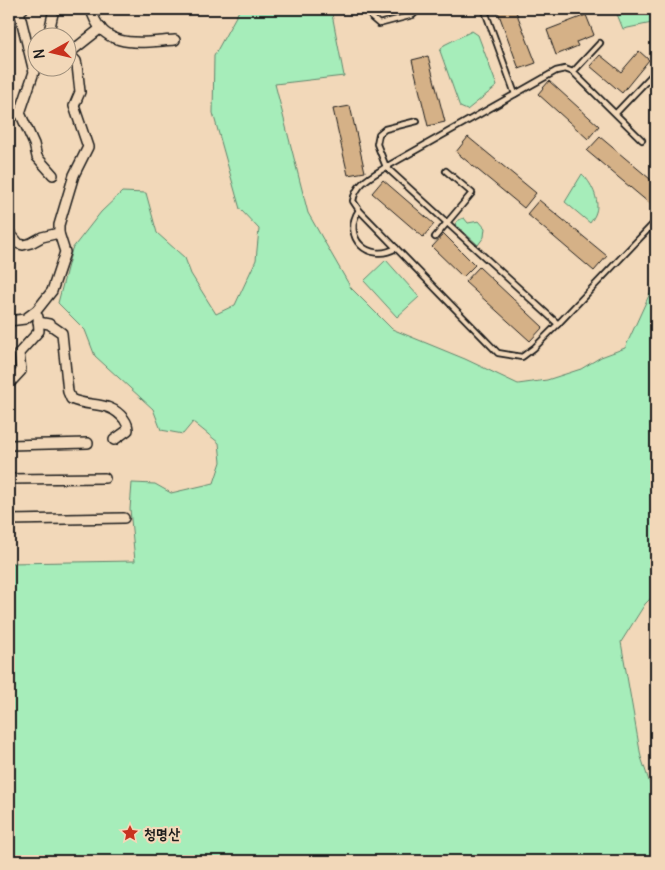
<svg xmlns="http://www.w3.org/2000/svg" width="665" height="870" font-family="Delius,'Poor Story',sans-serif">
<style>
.green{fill:#a6edba;stroke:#61846b}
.building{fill:#d5b187;stroke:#1c1c1c}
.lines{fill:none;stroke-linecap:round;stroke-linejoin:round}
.service-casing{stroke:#1c1c1c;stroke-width:8}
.minor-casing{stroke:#1c1c1c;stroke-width:12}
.service{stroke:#f2d8b9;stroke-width:4.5}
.minor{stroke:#f2d8b9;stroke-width:9}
.labels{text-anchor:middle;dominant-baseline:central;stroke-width:4.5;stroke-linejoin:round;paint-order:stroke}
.poi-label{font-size:15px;font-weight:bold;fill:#1c1c1c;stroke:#f2d8b9;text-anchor:start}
</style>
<rect width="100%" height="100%" fill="#f2d8b9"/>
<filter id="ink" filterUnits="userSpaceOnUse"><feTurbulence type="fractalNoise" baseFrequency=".02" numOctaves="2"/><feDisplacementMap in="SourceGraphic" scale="10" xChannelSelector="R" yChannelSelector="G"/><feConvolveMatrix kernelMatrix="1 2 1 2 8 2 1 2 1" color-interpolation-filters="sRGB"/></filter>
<g filter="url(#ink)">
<g class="green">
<path d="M240 9H331L344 76 275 84 308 213 351 288 392 329 465 359 518 384 547 380 581 369 601 357 625 348 656 280V593L645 604 621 642 641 757 656 802V861H9V563L135 561 130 509 132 483 155 484 171 493 214 483 221 462 219 443 193 422 183 434 161 430 153 409 95 356 85 330 58 303 72 249 101 212 122 192 146 193 157 233 185 258 191 274 216 314 235 305 256 260 259 229 240 209 213 113 214 56Z"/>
<path d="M615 9H650L652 23 623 29Z"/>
<path d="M472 31 478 35 497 86 467 110 460 107 440 51 444 45Z"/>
<path d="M582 174C591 182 600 200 596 212 595 216 592 220 590 223L565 202Z"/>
<path d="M464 218 468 223 479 221 485 228 484 237 478 245 455 224 458 220Z"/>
<path d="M386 260 419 297 397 317 364 281Z"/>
</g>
<g class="building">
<path d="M377 9H393L378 13Z"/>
<path d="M497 9H515L536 63 519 69Z"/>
<path d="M586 15 594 35 576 42 578 46 556 55 547 30Z"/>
<path d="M639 51 649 60 622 93 590 66 600 55 621 72Z"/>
<path d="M428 56 445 122 428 126 412 60Z"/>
<path d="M549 81 599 126 588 139 538 94Z"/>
<path d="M350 106 365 172 348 175 333 109Z"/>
<path d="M468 137 536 193 524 208 456 152Z"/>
<path d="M600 137 656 184V206L655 208 587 151Z"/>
<path d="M383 180 434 224 423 237 372 193Z"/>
<path d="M539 200 607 256 594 271 527 214Z"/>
<path d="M444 234 475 265 463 277 432 247Z"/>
<path d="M479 267 543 327 530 341 465 282Z"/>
</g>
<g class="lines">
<g class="service-casing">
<g id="service">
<path d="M370 9 372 18 379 24 413 15 419 9"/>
<path d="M485 11 515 94"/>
<path d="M573 72 600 43"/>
<path d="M616 113 656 71"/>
<path d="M417 121 385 129 379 134 377 144 386 167 558 324"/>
<path d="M642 140 573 72 565 69 556 71 386 167C372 176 356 183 353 201L359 210 498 353 522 357 534 348 558 324 656 221"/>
<path d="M359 210C341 237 369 264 396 248"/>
<path d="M435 237 472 193 446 171"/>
</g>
</g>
<g class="minor-casing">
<g id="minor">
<path d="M91 9C102 51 141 42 175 40"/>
<path d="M19 11 34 72 20 113 34 144 37 157 53 175"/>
<path d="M9 15 23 9"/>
<path d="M53 38 50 27 54 9"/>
<path d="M28 47 38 44"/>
<path d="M68 54 101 28"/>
<path d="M9 113H20"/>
<path d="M9 232 19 244 23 245 31 243 42 237 59 233"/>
<path d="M9 321 25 319 37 310 52 291 65 252 59 233V225L74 175 88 147 74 106 80 92 77 65 76 61 68 53"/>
<path d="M38 322 49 324 62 333 68 392 71 399C90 408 109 400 124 419 127 423 128 425 128 430L114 440"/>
<path d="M9 384 21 371 19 353 39 331 38 317"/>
<path d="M9 445 88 443"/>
<path d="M9 479 105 478"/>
<path d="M9 520 124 518"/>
</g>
</g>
<use href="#service" class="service"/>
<use href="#minor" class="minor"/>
</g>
</g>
<defs>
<g id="sight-bare" transform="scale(1.35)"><path d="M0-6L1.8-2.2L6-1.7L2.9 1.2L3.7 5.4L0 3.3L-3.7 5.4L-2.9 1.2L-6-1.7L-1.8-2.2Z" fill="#c8321e" stroke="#f2d8b9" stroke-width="2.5" paint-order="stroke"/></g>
</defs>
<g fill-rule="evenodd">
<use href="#sight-bare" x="130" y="833"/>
</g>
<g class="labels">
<g class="poi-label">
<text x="144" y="833">청명산</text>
</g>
</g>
<rect width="665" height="870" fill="none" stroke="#f2d8b9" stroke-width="30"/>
<rect x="15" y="15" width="635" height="840" fill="none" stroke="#1c1c1c" stroke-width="2" filter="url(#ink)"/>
<g transform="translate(52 52) rotate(262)"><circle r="24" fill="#f2d8b9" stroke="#9c8d7a"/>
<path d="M0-4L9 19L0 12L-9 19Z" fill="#c8321e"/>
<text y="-8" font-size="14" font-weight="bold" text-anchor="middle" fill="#1c1c1c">N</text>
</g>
</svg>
